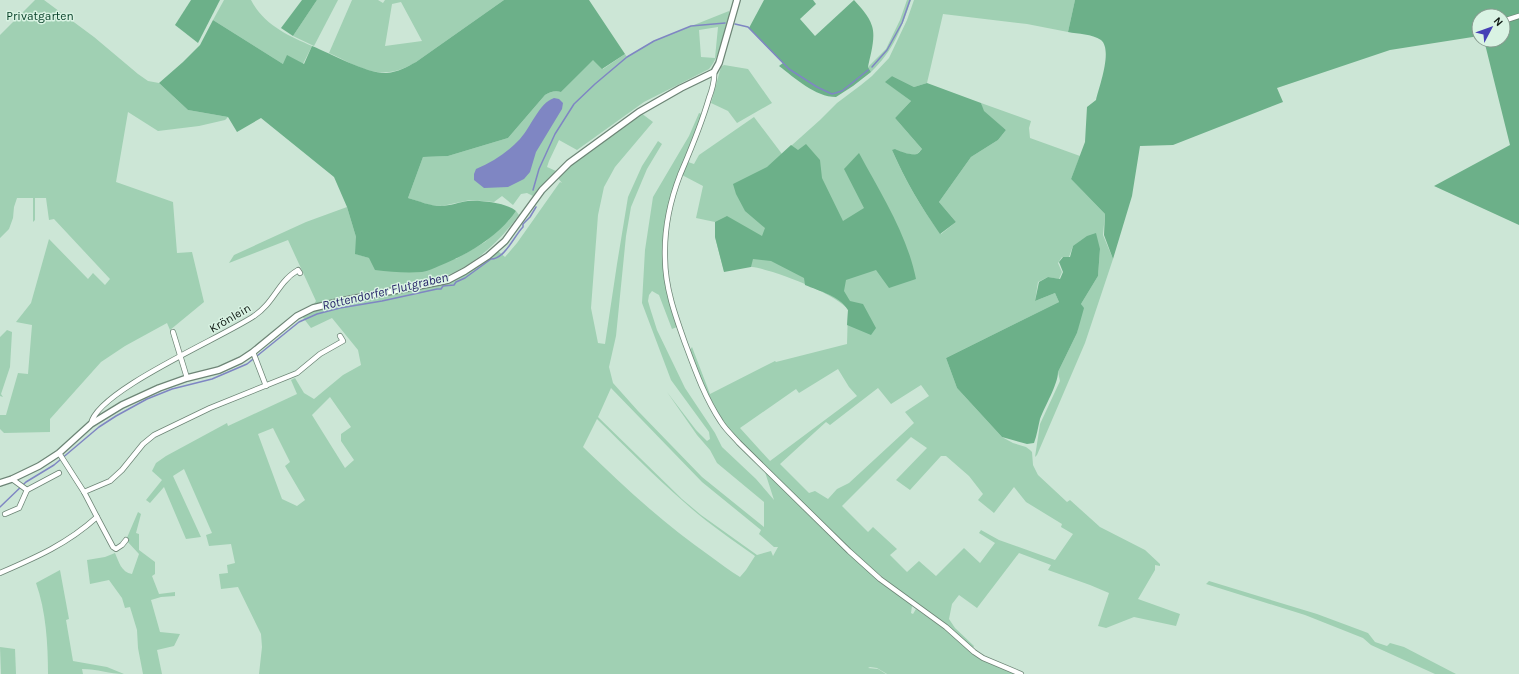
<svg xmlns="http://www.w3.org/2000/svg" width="1519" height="674" font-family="Karla,sans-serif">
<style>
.green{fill:#a0d0b3;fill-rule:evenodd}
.forest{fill:#6cb089}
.water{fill:#7f86c3}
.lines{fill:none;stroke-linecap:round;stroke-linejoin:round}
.stream{stroke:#7f86c3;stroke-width:1.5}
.minor-casing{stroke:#6d8576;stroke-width:6}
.tertiary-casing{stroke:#6d8576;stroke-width:8}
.minor{stroke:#fff;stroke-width:4.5}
.tertiary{stroke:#fff;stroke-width:5.5}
.labels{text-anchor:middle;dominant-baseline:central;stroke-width:3;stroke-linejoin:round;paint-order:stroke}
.park-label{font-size:12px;fill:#033d24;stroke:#d9f3e3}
.street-label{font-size:12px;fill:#0f1913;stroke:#d9f3e3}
.water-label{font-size:13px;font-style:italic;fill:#211d65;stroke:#d9f3e3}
</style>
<rect width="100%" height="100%" fill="#cce6d6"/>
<g class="green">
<path d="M35 0H44L94 37 138 74 148 81 159 83 188 110 228 117 225 120 199 126 158 131 128 112 116 182 173 202 177 253 192 252 204 302 170 330 167 323 125 346 101 362 50 419V432L4 433 0 429V415H6L18 373 28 374 32 325 16 322 31 303 49 239 88 279 93 273 105 285 110 279 54 219 49 220 46 198H35V220L33 222V198H17L14 207 13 218 9 229 0 238V35Z"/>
<path d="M224 0H251C263 24 288 36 312 46L303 64H283L213 20Z"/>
<path d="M317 0H338L314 46 293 36Z"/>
<path d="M352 0H378L383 3 385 0H504L416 62C382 83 361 68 329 53ZM401 2 422 41 385 46 392 4Z"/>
<path d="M907 0H911C901 29 894 50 871 72L868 67 886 49 900 20Z"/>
<path d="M914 0H1075L1068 32 1027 24 943 14 927 83 914 87 892 76 886 82 911 101 895 118 922 149 917 154 914 155 892 150C905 180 921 208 941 234L956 222 939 202 971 157 998 140 1006 130 983 111 981 103 1031 121 1029 128 1030 138 1080 156 1071 179 1105 214 1103 235 1113 259 1085 343 1037 455 1035 457 1040 424 1060 381 1058 372 1077 333 1082 306 1081 304 1098 276 1100 249 1073 246 1069 257H1062L1058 263 1062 272 1059 279 1048 277 1038 282 1035 301 1055 293 1059 302 946 358 957 388 1002 437 1013 443 1026 447 1030 450 1032 452 1033 465 1038 475 1067 502 1070 500 1100 527 1145 550 1160 564V566L1155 565V570L1138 599 1180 614 1176 626 1134 617 1106 628 1098 626 1109 593 1090 585 1048 570 1051 565 1019 553 977 608 959 595 952 604 949 619 955 628 974 646 973 648 951 628 897 589 856 555 766 469 721 421 702 384 690 350 692 347 710 394 775 361 776 362 847 344 848 310C838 294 771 269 752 267 743 266 733 270 724 271L715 237V222L696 218 703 186 682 175 688 162 694 164 699 155 754 117 782 154 820 120 837 103 861 85 872 76 889 58 907 20ZM838 369 849 387 857 396 770 461 740 428 796 389 799 393ZM921 385 929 396 905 412 914 423 849 483 837 489 828 499 815 491 809 493 780 464 826 422 830 425 878 388 891 404ZM911 437 927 448 896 480 910 490 941 456H946L969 476 983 494 978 500 994 513 1014 487 1026 502 1062 524 1061 527 1073 534 1055 560 999 540 981 530 979 533 995 543 980 563 964 548 936 576 919 561 907 572 890 555 897 549 873 527 868 532 842 506Z"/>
<path d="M729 11 730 14C723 31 722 54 709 69L644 102 577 150 559 140 549 161 547 167 556 171 533 196 527 193 521 194 513 205 502 196 494 202 470 200 442 206 430 205 408 198 423 157 448 156 508 138 545 95C550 92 555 90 561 92L593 59 603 69 625 54 627 57 654 41ZM718 27 715 58 701 57 699 30Z"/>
<path d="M724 65 748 69 772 103 737 123 728 111 711 103 721 67Z"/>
<path d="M641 113 653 122 615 167 604 187 598 215 591 308 598 343 605 344 617 264 628 197 642 166 658 141 662 144 647 169 631 207 626 236 616 336 609 367 613 383 638 411 702 477 764 527V502L717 463 710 450 697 435 667 392 696 430 707 441 710 439 709 432 671 380 642 303 645 250 653 197 689 136 699 113 702 114 697 131 678 176 663 254 677 327 672 329 659 295 652 291 649 295 648 301 650 308 657 330 685 388 715 433 722 447 756 479 774 500 765 472C799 506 834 539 870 571 883 582 895 595 910 603L912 606 911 613 913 614 916 609 953 635 963 646 1017 674H887L877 668 870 667 868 668 878 669 886 674H259L262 647 261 634 238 587 221 589 219 574 228 573 227 565 235 563 231 544 209 546 206 535 212 533 184 469 173 476 201 537 186 539 164 487 150 503 146 500 162 480 152 471 156 463 166 456 227 423 228 426 297 394 291 380 295 378 304 393 314 399 343 375 361 365 358 350 332 318 311 328 301 315 321 308 436 286C460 279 479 266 498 251L505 257 517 243 560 182 562 183 557 177 570 165ZM611 388 702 482 761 530 759 534 774 547H778L773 556 771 551 757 555 701 515 682 499 598 417ZM330 397 351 427 341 434V441L354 460 345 468 312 415ZM597 419C626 447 654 476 684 502 706 522 731 539 755 556L746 570 740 577C730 571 720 563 710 556 664 524 623 486 583 447ZM273 428 290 462 285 466 305 500 297 506 282 499 258 434Z"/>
<path d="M347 207 356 237V254L369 258 456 259 485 242 509 220 516 211 519 215C499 242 475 265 443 277L345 296 314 304 316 301 288 240 229 263 234 255 306 222Z"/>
<path d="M7 330 12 332 10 367 1 394 3 397 0 396V337Z"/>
<path d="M138 512 141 514 136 533 139 534V550L155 562V574L152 576 159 594 175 592V596L161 597 151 600 160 632 180 634 174 646 157 650 162 674H143L138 648 137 630 130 607 125 608 122 598 109 580 90 584 87 560 105 557 115 553C119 562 121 572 132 574L139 554 126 540Z"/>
<path d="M60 570 69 619 66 620 73 661 107 667 124 674C110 674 97 669 82 669L83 674H48C48 644 46 611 36 583Z"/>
<path d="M1209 581 1317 614 1368 633 1375 642 1387 646 1390 643 1404 647 1456 674H1435L1371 645 1363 638 1305 615 1206 584Z"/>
<path d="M0 647 15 649 16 674H1Z"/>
</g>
<g class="forest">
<path d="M191 0H220L198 43 175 25Z"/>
<path d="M302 0H317L293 36 281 28Z"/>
<path d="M504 0H589L625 54 602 69 593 60 561 92C555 90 550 92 545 95L508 138 448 156 423 157 408 198C419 201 430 206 441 206 450 206 459 202 468 201 480 200 507 203 516 211 498 237 469 254 439 266 434 268 428 271 422 272 406 273 391 272 375 270L369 258 355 254 356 237 347 207 334 177 261 118 237 132 228 117 188 110 159 83 183 62 200 45 213 20 283 64 287 55 304 64 312 46C332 54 367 74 387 73 398 72 407 67 416 62Z"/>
<path d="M764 0H813L816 4 800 19 815 36 854 0C861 8 869 16 872 26 876 38 870 56 868 67L871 72 853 86 836 97C815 97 795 78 779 66L783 63 749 28Z"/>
<path d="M1075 0H1519V225L1434 186 1510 145 1484 40H1503V16H1479V36L1390 50 1277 88 1283 102 1173 145 1140 146 1132 196 1113 259 1104 235 1105 214 1071 179 1085 142 1087 107 1096 100C1099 87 1113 50 1101 40 1092 34 1078 34 1068 32Z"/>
<path d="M892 76 914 87 927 83 981 103 984 111 1006 130 998 140 971 157 939 202 956 222 940 234C921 207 905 180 892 150L895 149C898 151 913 156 917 154 919 153 920 151 922 149L895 118 911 101 885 82Z"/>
<path d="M806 144 820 160 822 178 843 221 864 208 844 169 859 153C881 194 907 234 916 279L889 288 876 270 846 280 844 291 850 301 863 304 876 328 871 335 847 325 848 310C840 296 819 291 805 285L804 278 771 261 753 259 751 267 724 272 715 237V222L727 216 762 236 765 228 745 211 736 194 733 184 767 167 791 145 798 150Z"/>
<path d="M1096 233 1100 249 1098 276 1081 304 1084 308 1077 333 1058 372C1058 384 1045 406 1040 419 1038 427 1037 435 1034 443L1027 444 1002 437 957 388 946 358 1059 302 1055 293 1035 301 1039 282 1048 277 1060 279 1063 272 1059 262 1063 257H1070L1073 246 1087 236Z"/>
</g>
<path class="water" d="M554 98 559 99 563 103 562 109 536 152 530 172 524 179 508 187 484 188 474 180V174L476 169C493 162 508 152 520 139 531 127 539 103 554 98Z"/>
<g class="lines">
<g class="stream">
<path d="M735 24 748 27 789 69 817 87 832 94 842 91 868 70"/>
<path d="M872 67 887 50 902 23 910 0"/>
<path d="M533 190 539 169 555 134 574 104 595 84 627 57 654 41 691 26 725 23"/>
<path d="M0 507 26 482 54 465 99 427 116 416 147 399 172 389 212 379 247 364 299 322 317 314 340 308 382 301 437 289H441L443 286 454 285 456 282 465 278 491 259C505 259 514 236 523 227V224L530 217 536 207"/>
</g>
<g class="minor-casing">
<g id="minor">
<path d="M1503 21 1519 16"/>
<path d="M714 72C715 81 712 90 709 98 701 126 691 149 680 175 670 201 664 229 665 258 665 287 675 315 685 343 695 370 705 398 721 422 726 430 733 436 739 443L849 551 880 579 946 627 974 652 983 658 1021 674"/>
<path d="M173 332 187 378"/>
<path d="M253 352 266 386"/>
<path d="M91 424C96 391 223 337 254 316 268 307 274 294 284 282 288 277 293 273 298 270L300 273"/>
<path d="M27 490 59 473"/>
<path d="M84 492 110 481 122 470 143 444 154 435 210 408 297 373 320 354 343 341 340 336"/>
<path d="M5 514 19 508 27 490 12 479"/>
<path d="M97 517 113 547 116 549 122 545 126 540"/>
<path d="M0 573C37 557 67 544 97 517L84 492 59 453"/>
</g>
</g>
<g class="tertiary-casing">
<path id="tertiary" d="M0 483 12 479 39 466 59 453 91 424 122 405 159 388 187 378 219 370 241 360 253 352 297 316 313 308 346 300 439 282 448 280 465 271 488 256 505 241 542 190 569 163 639 112 681 88 714 72 719 63 737 0"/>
</g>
<use href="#minor" class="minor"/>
<use href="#tertiary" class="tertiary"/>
</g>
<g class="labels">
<g class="park-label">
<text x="40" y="16">Privatgarten</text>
</g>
<g class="street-label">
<text transform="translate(230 318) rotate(-30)">Krönlein</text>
</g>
<g class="water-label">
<text transform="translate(385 291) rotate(-13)">Rottendorfer Flutgraben</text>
</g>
</g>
<g transform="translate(1491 28) rotate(49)"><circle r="19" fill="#d9f3e3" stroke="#889c90"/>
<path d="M0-3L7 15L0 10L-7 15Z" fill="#4540b6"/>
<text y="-6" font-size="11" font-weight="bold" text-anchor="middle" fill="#0f1913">N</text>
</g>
</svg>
